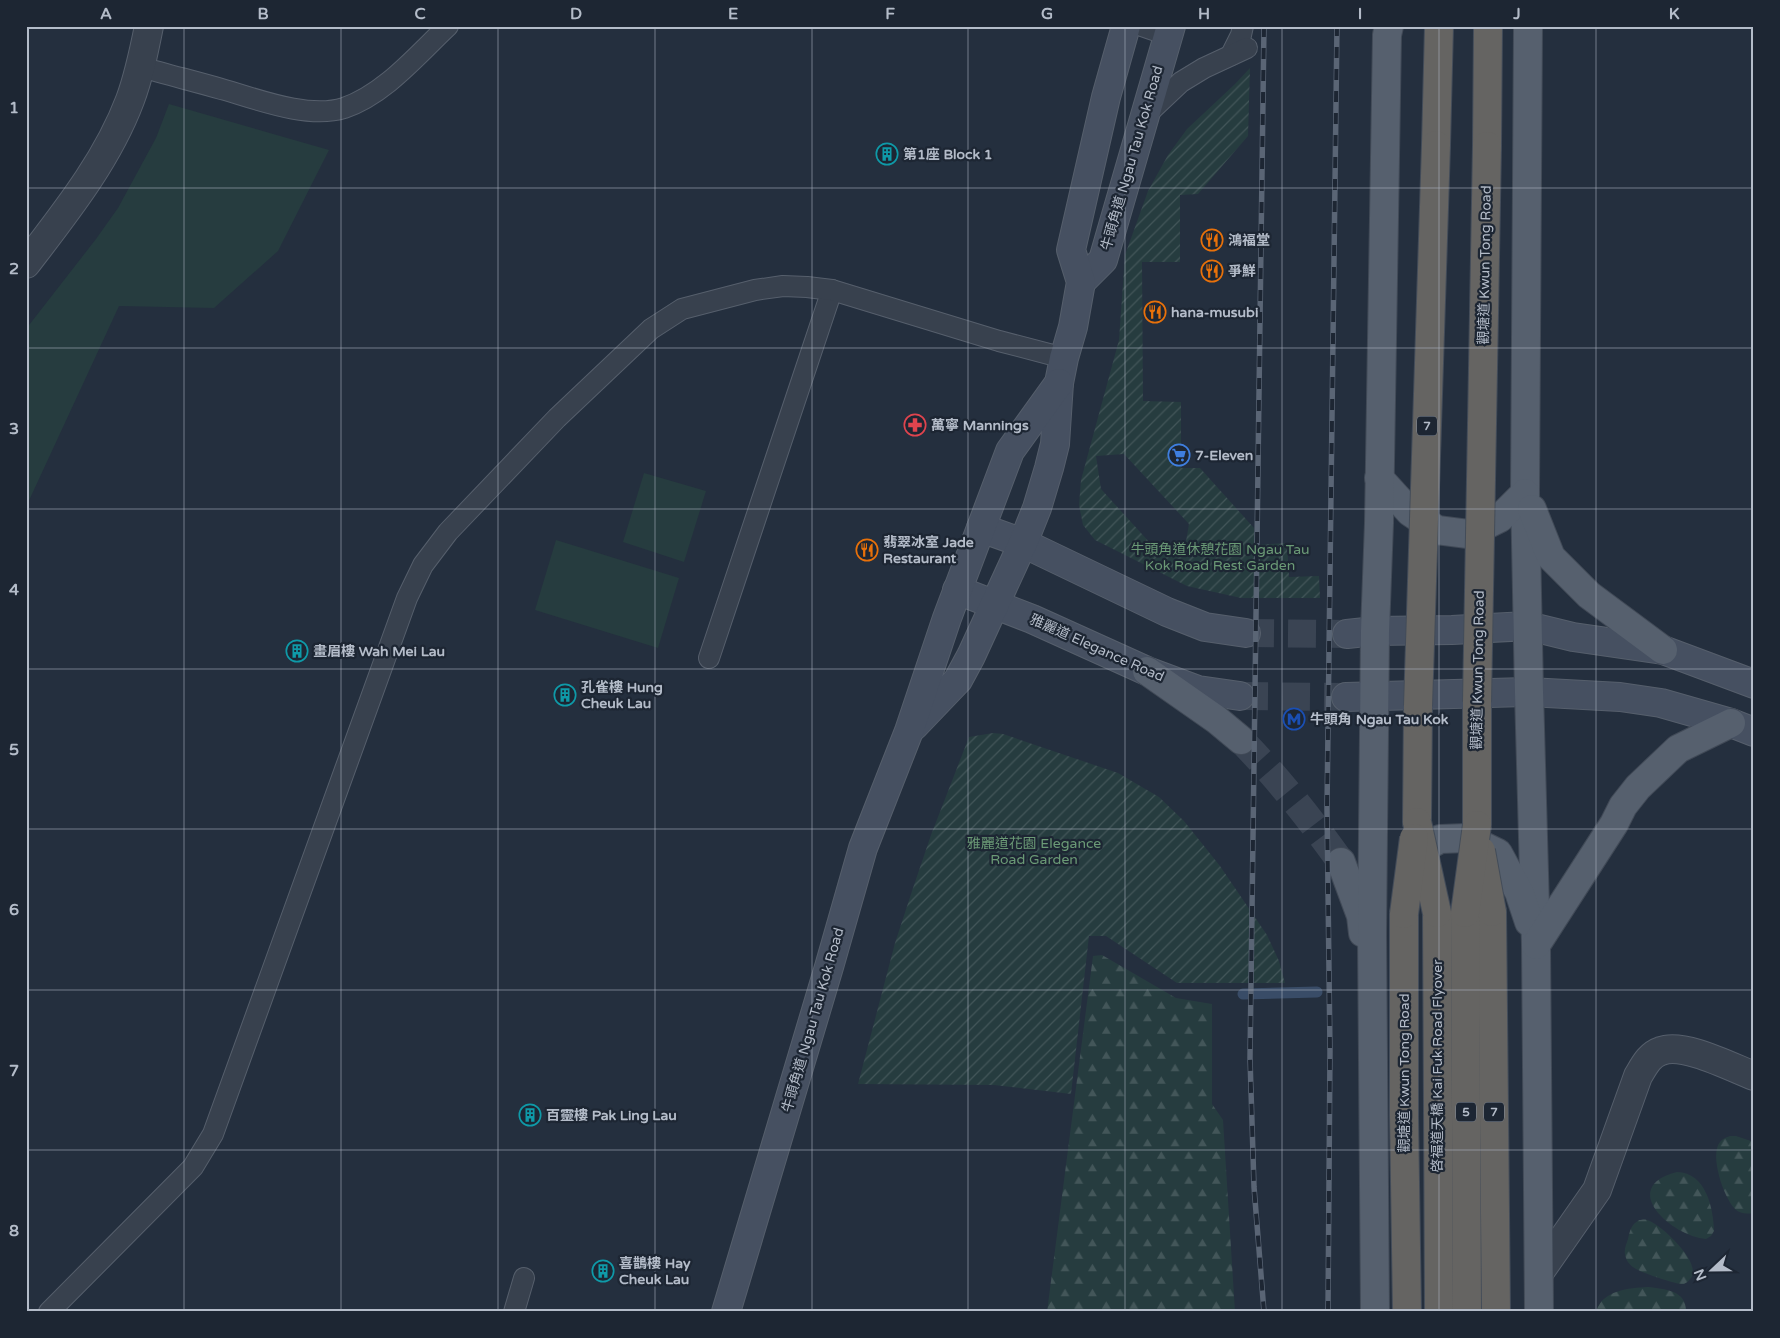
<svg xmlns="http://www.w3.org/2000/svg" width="1780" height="1338" font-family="'Varela Round','Noto Sans TC',sans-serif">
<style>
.forest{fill:url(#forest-firs)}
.park{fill:#263c3f}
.garden{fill:url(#garden-furrows);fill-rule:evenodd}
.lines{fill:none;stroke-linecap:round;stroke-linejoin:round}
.stream{stroke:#394c67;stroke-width:11}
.secondary-tunnel{stroke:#3a4453;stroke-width:28;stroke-dasharray:28 14;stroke-linecap:butt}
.primary-tunnel{stroke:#3a4453;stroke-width:28;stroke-dasharray:28 14;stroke-linecap:butt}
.service-casing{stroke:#565f6c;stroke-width:22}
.minor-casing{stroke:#565f6c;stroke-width:30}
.tertiary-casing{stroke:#565f6c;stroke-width:30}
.secondary-casing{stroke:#565f6c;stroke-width:30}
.primary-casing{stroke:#414a57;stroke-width:30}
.trunk-casing{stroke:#434c59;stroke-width:30}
.service{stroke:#38414e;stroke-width:20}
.minor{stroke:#38414e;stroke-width:28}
.tertiary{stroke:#38414e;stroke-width:28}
.secondary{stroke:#465061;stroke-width:28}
.primary{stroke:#56606e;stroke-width:28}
.trunk{stroke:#656462;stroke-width:28}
.rail-casing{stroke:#5a6575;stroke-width:5.5}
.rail{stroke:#1d2633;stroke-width:4;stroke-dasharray:11;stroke-linecap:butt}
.trunk-bridge-casing{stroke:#434c59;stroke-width:30;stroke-linecap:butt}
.trunk-bridge{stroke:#656462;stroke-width:28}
.grid{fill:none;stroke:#b4bcc9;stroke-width:1;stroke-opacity:0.55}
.labels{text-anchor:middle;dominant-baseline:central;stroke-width:4.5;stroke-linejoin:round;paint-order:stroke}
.shield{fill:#1d2633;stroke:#878f9c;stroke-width:1}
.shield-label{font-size:12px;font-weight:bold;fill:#b4bcc9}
.poi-label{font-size:14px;font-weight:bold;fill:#b4bcc9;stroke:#1d2633;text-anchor:start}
.street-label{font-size:14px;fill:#b4bcc9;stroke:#1d2633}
.park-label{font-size:14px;fill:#6b9a76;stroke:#1d2633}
.neatline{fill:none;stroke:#b4bcc9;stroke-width:2}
.grid-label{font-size:16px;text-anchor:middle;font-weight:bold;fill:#b4bcc9}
</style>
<defs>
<pattern id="forest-firs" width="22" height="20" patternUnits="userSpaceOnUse" patternTransform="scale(1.25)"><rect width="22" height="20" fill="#263c3f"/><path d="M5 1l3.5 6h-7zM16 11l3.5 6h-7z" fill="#435659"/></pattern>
<pattern id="garden-furrows" width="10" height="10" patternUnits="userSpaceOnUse" patternTransform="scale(1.25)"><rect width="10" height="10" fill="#263c3f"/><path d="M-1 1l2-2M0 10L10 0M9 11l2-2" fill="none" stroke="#435659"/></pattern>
</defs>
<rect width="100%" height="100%" fill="#242f3e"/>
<g class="forest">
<path d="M1102 955 1176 998 1212 1004V1104L1223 1120 1235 1312H1047L1093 956Z"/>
<path d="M1730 1136H1736L1754 1142 1753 1213C1747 1214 1740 1214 1735 1209 1724 1198 1709 1155 1720 1142 1722 1139 1727 1137 1730 1136Z"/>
<path d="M1677 1172C1706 1173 1713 1207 1714 1231L1711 1236 1706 1239C1671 1236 1617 1187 1677 1172Z"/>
<path d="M1639 1220C1642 1220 1644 1219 1647 1220 1660 1223 1705 1265 1690 1279 1689 1281 1686 1283 1684 1284 1677 1285 1643 1273 1636 1269 1632 1267 1627 1262 1626 1258 1623 1251 1626 1245 1628 1239 1630 1230 1631 1225 1639 1220Z"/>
<path d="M1648 1287C1664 1289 1687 1290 1686 1312H1596C1602 1290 1629 1288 1648 1287Z"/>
</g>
<g class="park">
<path d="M169 104 329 150 278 251 214 308 119 306 26 507V329L96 239 118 208 156 138Z"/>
<path d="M644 473 706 491 684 562 623 542Z"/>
<path d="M556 540 679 578 658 648 535 610Z"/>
</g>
<g class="garden">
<path d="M1250 68 1248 136 1198 194 1180 195V262H1142L1143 401 1181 402V468H1200L1254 528 1255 545 1287 543 1289 577 1319 576 1320 598H1241L1187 586 1095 540 1083 525 1079 505 1081 480 1119 340 1125 255 1148 191 1168 155 1187 129 1235 84ZM1124 454 1189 524 1185 547 1151 544 1101 489 1096 456Z"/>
<path d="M993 733 1003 734 1118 773 1159 797 1184 821 1220 866 1267 935 1279 961 1285 983H1177L1106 936H1089L1071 1094 994 1085 858 1084 895 943 913 888 931 835 969 737Z"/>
</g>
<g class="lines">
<path class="stream" d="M1243 994 1317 992"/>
<g class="secondary-tunnel">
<path d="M1246 633 1347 634"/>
<path d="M1240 696 1346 697"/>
</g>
<path class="primary-tunnel" d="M1241 740C1278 778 1310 819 1341 862"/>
<g class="service-casing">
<g id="service">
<path d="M1142 26 1168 35"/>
<path d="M1231 55 1241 35 1243 26"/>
<path d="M141 67C169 75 197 82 225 90 259 100 309 119 344 108 385 94 417 55 448 26"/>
<path d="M1146 115 1181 82 1204 68 1247 48"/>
<path d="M709 658 832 290"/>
<path d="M49 1312 193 1167 213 1134 407 598 423 565 448 532 557 418 651 329 682 309 755 290 783 286 807 287 832 290 999 341 1064 358"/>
<path d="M514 1312 524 1278"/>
</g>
</g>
<g class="minor-casing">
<path id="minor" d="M1539 1273 1597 1190 1638 1076C1644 1066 1649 1055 1661 1051 1683 1042 1731 1067 1754 1076"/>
</g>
<g class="tertiary-casing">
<path id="tertiary" d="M26 264C65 213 107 161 130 100 139 76 144 51 149 26"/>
</g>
<g class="secondary-casing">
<g id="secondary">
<path d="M1081 282 1103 260 1171 26"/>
<path d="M981 528 1023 543 1167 612 1205 627 1246 633"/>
<path d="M957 590 1032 619 1147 671 1198 690 1240 696"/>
<path d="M1347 634 1375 631 1452 630 1528 626 1573 637 1663 650 1754 684"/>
<path d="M1346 697 1529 692 1620 697 1661 703 1731 723 1754 732"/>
<path d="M914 726 958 680 971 656 1023 543 1037 508 1049 468 1055 444 1059 383 1064 358 1073 327 1081 282 1071 250 1106 97 1126 26"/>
<path d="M726 1312 829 967 863 848 909 731 947 618 1010 451 1059 383"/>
</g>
</g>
<g class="primary-casing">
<g id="primary">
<path d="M1528 26 1525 493 1529 692 1536 945 1539 1312"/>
<path d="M1379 478 1410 512 1437 530 1468 534 1500 518 1525 493"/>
<path d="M1532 509 1551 557 1589 595 1663 650"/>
<path d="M1147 671 1217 720 1241 740"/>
<path d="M1341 862 1361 916 1363 933"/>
<path d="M1411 866 1418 851 1440 839 1467 838 1498 853 1519 892 1529 922"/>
<path d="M1536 945 1614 824 1623 806 1638 787 1678 749 1731 723"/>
<path d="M1375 1312 1372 934 1375 631 1379 523 1387 35 1389 26"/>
</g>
</g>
<g class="trunk-casing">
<g id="trunk">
<path d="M1436 145 1439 26"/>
<path d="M1487 146 1488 26"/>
<path d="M1477 702V825"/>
<path d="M1417 822 1418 706"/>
<path d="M1492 912 1496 1312"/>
<path d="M1437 913 1439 1312"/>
<path d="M1465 913 1467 1312"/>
<path d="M1404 914V1116L1407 1312"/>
</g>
</g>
<use href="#service" class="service"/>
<use href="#minor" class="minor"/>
<use href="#tertiary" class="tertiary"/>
<use href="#secondary" class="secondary"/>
<use href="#primary" class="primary"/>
<use href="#trunk" class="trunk"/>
<g class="rail-casing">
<g id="rail">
<path d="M1264 26 1250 1058 1254 1187 1264 1312"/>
<path d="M1328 1312 1330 1051 1327 808 1337 26"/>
</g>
</g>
<use href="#rail" class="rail"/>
<g class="trunk-bridge-casing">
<g id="trunk-bridge">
<path d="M1477 702 1487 146"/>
<path d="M1418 706 1436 145"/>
<path d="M1417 822 1437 913"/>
<path d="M1481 851 1492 912"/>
<path d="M1465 913 1477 825"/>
<path d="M1404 914 1414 838"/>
</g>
</g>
<use href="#trunk-bridge" class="trunk-bridge"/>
</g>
<path class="grid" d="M184 26V1312M341 26V1312M498 26V1312M655 26V1312M812 26V1312M968 26V1312M1125 26V1312M1282 26V1312M1439 26V1312M1596 26V1312M26 188H1754M26 348H1754M26 509H1754M26 669H1754M26 829H1754M26 990H1754M26 1150H1754"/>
<defs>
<g id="building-ring" transform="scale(1.125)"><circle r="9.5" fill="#1d2633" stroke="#0f9aa8" stroke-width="1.5"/><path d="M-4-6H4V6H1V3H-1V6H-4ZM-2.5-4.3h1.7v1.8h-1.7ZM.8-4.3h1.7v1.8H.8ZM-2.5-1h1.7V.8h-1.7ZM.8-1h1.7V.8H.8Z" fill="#0f9aa8"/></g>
<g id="restaurant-ring" transform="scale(1.125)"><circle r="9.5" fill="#1d2633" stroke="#e8710a" stroke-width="1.5"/><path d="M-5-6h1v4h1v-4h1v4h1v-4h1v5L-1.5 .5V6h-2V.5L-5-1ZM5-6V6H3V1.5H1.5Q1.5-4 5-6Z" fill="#e8710a"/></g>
<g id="pharmacy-ring" transform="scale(1.125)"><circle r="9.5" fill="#1d2633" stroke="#e0444e" stroke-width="1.5"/><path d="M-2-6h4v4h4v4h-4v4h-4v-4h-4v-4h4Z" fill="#e0444e"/></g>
<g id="supermarket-ring" transform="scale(1.125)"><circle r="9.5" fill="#1d2633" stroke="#3f7fe0" stroke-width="1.5"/><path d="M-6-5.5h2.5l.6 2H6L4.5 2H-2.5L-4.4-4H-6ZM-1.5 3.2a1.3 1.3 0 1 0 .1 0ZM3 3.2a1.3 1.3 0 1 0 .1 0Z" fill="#3f7fe0"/></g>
<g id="metro-ring" transform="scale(1.125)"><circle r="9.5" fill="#1d2633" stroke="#1a4fb4" stroke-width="1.5"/><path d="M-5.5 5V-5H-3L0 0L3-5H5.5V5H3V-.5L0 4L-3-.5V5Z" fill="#1a4fb4"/></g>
</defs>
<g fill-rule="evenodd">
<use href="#building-ring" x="887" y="154"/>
<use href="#restaurant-ring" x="1212" y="240"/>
<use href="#restaurant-ring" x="1212" y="271"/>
<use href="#restaurant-ring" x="1155" y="312"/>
<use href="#pharmacy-ring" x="915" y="425"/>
<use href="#supermarket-ring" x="1179" y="455"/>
<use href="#restaurant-ring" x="867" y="550"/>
<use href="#building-ring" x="297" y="651"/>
<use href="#building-ring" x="565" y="695"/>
<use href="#metro-ring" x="1294" y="719"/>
<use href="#building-ring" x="530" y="1115"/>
<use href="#building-ring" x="603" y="1271"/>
</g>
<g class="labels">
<g class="shield">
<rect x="1417" y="416.5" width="20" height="19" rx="4"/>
<rect x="1456" y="1102.5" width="20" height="19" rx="4"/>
<rect x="1484" y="1102.5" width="20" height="19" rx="4"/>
</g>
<g class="shield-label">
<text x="1427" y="426">7</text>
<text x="1466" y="1112">5</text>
<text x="1494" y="1112">7</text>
</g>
<g class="poi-label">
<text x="903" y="154">第1座 Block 1</text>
<text x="1228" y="240">鴻福堂</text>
<text x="1228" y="271">爭鮮</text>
<text x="1171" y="312">hana-musubi</text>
<text x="931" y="425">萬寧 Mannings</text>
<text x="1195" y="455">7-Eleven</text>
<text x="883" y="542">翡翠冰室 Jade<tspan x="883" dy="16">Restaurant</tspan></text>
<text x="313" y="651">畫眉樓 Wah Mei Lau</text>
<text x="581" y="687">孔雀樓 Hung<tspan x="581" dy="16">Cheuk Lau</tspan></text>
<text x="1310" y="719">牛頭角 Ngau Tau Kok</text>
<text x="546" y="1115">百靈樓 Pak Ling Lau</text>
<text x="619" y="1263">喜鵲樓 Hay<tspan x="619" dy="16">Cheuk Lau</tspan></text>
</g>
<g class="street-label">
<text transform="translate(1132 158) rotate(-74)">牛頭角道 Ngau Tau Kok Road</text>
<text transform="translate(1485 265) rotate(-89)">觀塘道 Kwun Tong Road</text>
<text transform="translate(1097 648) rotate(24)">雅麗道 Elegance Road</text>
<text transform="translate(1478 670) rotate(-89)">觀塘道 Kwun Tong Road</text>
<text transform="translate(813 1020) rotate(-74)">牛頭角道 Ngau Tau Kok Road</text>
<text transform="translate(1437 1066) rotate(-90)">啓福道天橋 Kai Fuk Road Flyover</text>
<text transform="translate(1404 1073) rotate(-90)">觀塘道 Kwun Tong Road</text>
</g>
<g class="park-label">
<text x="1220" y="549">牛頭角道休憩花園 Ngau Tau<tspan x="1220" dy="16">Kok Road Rest Garden</tspan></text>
<text x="1034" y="843">雅麗道花園 Elegance<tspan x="1034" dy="16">Road Garden</tspan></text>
</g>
</g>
<rect width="1780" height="1338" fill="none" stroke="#1d2633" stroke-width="55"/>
<g transform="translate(1712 1270) rotate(248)" stroke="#1d2633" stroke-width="4" paint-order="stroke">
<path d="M0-4L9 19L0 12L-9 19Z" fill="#b4bcc9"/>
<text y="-8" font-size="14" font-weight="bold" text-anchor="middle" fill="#b4bcc9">N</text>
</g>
<rect x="28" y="28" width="1724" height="1282" class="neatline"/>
<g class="grid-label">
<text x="106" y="19">A</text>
<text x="263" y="19">B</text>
<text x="420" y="19">C</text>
<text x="576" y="19">D</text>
<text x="733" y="19">E</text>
<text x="890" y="19">F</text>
<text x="1047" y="19">G</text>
<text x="1204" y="19">H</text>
<text x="1360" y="19">I</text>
<text x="1517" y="19">J</text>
<text x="1674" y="19">K</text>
<text x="14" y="113">1</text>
<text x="14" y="274">2</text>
<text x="14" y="434">3</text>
<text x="14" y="595">4</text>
<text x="14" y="755">5</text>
<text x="14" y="915">6</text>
<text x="14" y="1076">7</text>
<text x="14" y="1236">8</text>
</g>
</svg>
